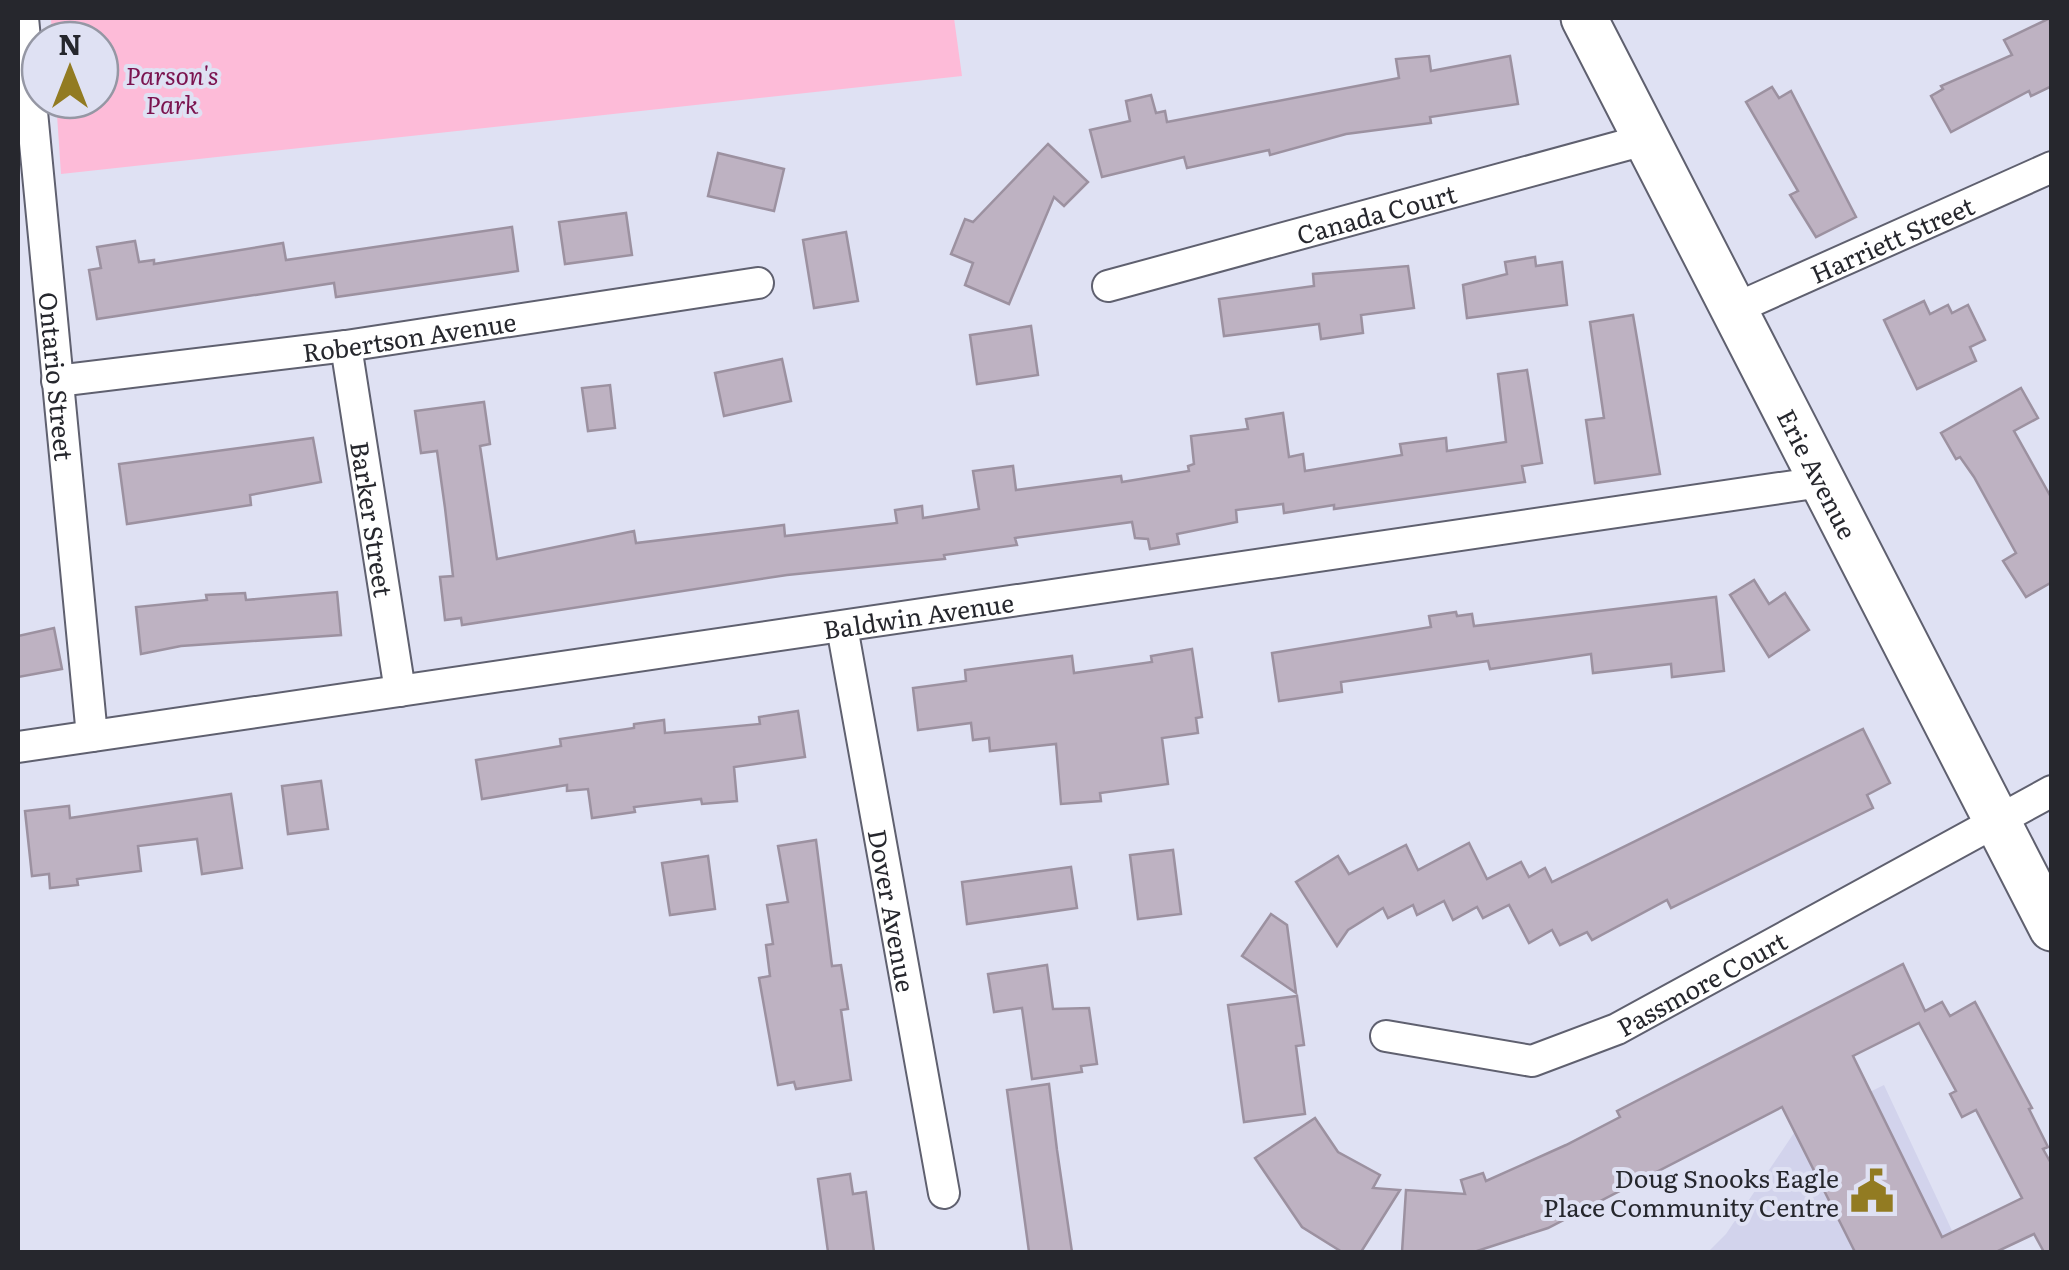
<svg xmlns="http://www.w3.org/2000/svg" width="2069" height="1270" font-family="Literata,serif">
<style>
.built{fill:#d2d3ec}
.green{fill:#fdbbd8}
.building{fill:#beb2c2;stroke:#9c91a0;stroke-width:2.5;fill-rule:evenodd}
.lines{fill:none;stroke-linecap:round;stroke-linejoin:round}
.minor-casing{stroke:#5f606f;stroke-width:34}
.secondary-casing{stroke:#5f606f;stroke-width:49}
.minor{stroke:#fff;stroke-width:30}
.secondary{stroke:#fff;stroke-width:45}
.labels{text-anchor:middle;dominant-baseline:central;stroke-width:8;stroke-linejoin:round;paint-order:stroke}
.park-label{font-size:25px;font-style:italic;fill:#7b134f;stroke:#dfe1f3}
.street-label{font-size:25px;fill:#26272d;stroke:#dfe1f3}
.poi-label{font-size:25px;fill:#26272d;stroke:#dfe1f3;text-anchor:end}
</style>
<rect width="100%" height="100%" fill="#dfe1f3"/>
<path class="built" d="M1884 1085 1962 1252H1708L1726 1234 1798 1127Z"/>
<path class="green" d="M51 18H954L962 76 61 174 56 100H100V40H52Z"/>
<g class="building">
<path d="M2050 18 2052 86 2031 96 2029 91 1951 132 1931 96 1943 89 1941 86 2012 55 2004 40Z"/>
<path d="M1429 56 1431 71 1510 56 1518 104 1430 117 1431 123 1346 134 1270 155 1269 150 1187 168 1184 157 1102 177 1090 130 1130 121 1126 101 1151 95 1156 113 1165 111 1167 122 1399 78 1396 59Z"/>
<path d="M1772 87 1779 98 1791 91 1856 217 1816 237 1790 195 1798 191 1746 102Z"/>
<path d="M1048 144 1088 182 1064 206 1054 197 1009 304 965 285 973 263 951 254 965 219 973 222Z"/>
<path d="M718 153 784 169 774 211 708 196Z"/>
<path d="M626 213 632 255 565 264 559 222Z"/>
<path d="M512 227 518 271 336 297 334 283 97 319 89 270 101 268 97 247 135 241 139 262 154 260V264L283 243 286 260Z"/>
<path d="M846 232 858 301 814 308 803 240Z"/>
<path d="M1535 257 1536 266 1562 262 1567 305 1467 318 1463 285 1507 274 1505 262Z"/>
<path d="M1408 266 1414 308 1361 315 1363 333 1321 339 1319 324 1224 336 1219 299 1314 286 1313 274Z"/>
<path d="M1924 301 1930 314 1948 305 1952 313 1968 305 1985 340 1970 347 1976 361 1917 389 1884 320Z"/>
<path d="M1633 315 1660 474 1595 483 1586 420 1604 418 1590 322Z"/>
<path d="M1031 326 1038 375 977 384 970 335Z"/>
<path d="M782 359 791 401 724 416 715 373Z"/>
<path d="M1527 370 1542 463 1522 466 1525 482 1334 509V505L1284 513 1283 504 1236 510 1237 522 1177 534 1179 544 1150 549 1148 539 1135 538 1132 522 1015 538 1017 545 944 555 945 559 787 575 462 625 461 618 445 620 440 577 453 576 445 508 437 451 421 453 415 411 484 402 490 444 480 446 497 559 634 531 636 543 784 525 785 536 897 523 895 510 922 506 923 518 979 509 973 471 1013 466 1016 490 1121 476 1122 482 1189 471 1188 466 1194 464 1191 436 1248 429 1246 419 1283 413 1289 457 1303 454 1305 471 1402 455 1400 444 1446 438 1447 451 1506 442 1498 374Z"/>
<path d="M610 385 615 428 588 431 582 388Z"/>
<path d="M2021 388 2038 418 2014 431 2052 499V582L2026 597 2003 561 2016 553 1974 477 1960 457 1956 459 1941 433Z"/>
<path d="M313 438 321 482 250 495 251 505 127 524 119 464Z"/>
<path d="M1754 580 1769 604 1785 593 1809 630 1769 657 1730 595Z"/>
<path d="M337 592 341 635 181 646 141 654 136 607 207 600 206 595 245 593 246 600Z"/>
<path d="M1716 597 1724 671 1672 677 1671 664 1593 673 1591 654 1490 669 1488 661 1341 682 1342 692 1279 701 1272 653 1431 627 1429 616 1456 612 1457 616 1472 614 1474 626Z"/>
<path d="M54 628 62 669 18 677V636Z"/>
<path d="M1192 649 1202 717 1196 718 1198 733 1162 738 1168 784 1100 793 1101 801 1061 804 1056 744 990 751 989 738 973 740 971 723 918 730 913 688 966 681 965 670 1072 656 1074 673 1152 662 1151 656Z"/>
<path d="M798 711 805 757 734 767 737 801 702 804 701 799 634 807 635 812 592 818 588 789 567 791V785L482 799 476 760 561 746 560 739 634 728V724L664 720 665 733 760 724 759 717Z"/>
<path d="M1863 729 1890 783 1867 795 1873 808 1671 908 1667 900 1592 940 1587 932 1560 945 1552 930 1529 943 1509 905 1483 918 1477 907 1453 920 1444 901 1417 915 1413 905 1388 918 1383 908 1348 930 1337 946 1296 882 1338 856 1349 874 1406 845 1418 870 1469 843 1487 879 1521 862 1529 877 1545 868 1552 882Z"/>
<path d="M321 781 328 829 288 834 282 786Z"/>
<path d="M231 794 242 868 202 874 197 839 138 846 141 871 77 879 78 885 50 888 49 874 32 876 25 811 69 806 70 818Z"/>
<path d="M816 840 832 966 841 965 848 1009 841 1010 851 1080 796 1089 794 1082 778 1085 759 978 770 976 766 945 773 944 767 905 788 902 778 846Z"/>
<path d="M1173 850 1181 914 1138 919 1130 855Z"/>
<path d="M708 856 715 909 670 915 662 863Z"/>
<path d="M1071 867 1077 908 967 924 962 882Z"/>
<path d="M1271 914 1287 925 1296 993 1242 956Z"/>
<path d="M1903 964 1925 1011 1942 1002 1950 1016 1975 1002 2032 1108 2029 1109 2048 1147 2043 1149 2052 1165V1252H2044L2034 1234 1996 1252H1855L1782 1107 1548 1228 1474 1252H1402L1406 1190 1465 1194 1461 1180 1483 1173 1486 1181 1566 1145 1620 1117 1617 1111ZM1919 1023 1956 1091 1950 1094 1962 1117 1976 1110 2022 1198 1942 1237 1853 1056Z"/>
<path d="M1047 965 1053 1009 1089 1008 1097 1064 1081 1066 1082 1072 1032 1079 1022 1008 994 1012 988 974Z"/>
<path d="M1297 996 1304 1045 1296 1046 1305 1114 1244 1122 1228 1005Z"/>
<path d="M1049 1084 1057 1150 1072 1252H1029L1007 1090Z"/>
<path d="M1315 1118 1338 1152 1380 1175 1373 1188 1400 1190 1361 1252H1342L1302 1227 1255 1158Z"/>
<path d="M850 1174 853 1194 866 1192 874 1252H828L818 1179Z"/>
</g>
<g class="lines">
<g class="minor-casing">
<g id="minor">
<path id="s1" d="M23 18 92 736"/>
<path id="s2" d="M1108 286 1644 140"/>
<path id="s3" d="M1732 310 2052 167"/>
<path id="s4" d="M346 346 400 691"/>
<path id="s5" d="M57 381 346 346 758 283"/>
<path id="s6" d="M842 627 944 1193"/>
<path id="s7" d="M18 747 1821 482"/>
<path id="s8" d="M1386 1036 1532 1061 1617 1029 2052 791"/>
</g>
</g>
<g class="secondary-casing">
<g id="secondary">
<path id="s9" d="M1584 18 2052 928"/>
</g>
</g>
<use href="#minor" class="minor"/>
<use href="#secondary" class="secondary"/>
</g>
<defs>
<g id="civic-bare" transform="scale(3.45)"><path d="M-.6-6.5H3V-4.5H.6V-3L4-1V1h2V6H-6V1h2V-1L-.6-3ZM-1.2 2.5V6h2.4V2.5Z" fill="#927b22" stroke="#dfe1f3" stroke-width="2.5" paint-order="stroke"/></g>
</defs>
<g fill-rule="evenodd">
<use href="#civic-bare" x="1872" y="1191"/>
</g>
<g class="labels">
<g class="park-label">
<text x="172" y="74">Parson's<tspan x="172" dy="29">Park</tspan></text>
</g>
<g class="street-label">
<text stroke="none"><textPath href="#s2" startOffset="278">Canada Court</textPath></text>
<text stroke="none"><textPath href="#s3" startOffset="175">Harriett Street</textPath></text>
<text stroke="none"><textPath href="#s5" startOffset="355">Robertson Avenue</textPath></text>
<text stroke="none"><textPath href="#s1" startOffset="360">Ontario Street</textPath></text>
<text stroke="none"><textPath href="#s9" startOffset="512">Erie Avenue</textPath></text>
<text stroke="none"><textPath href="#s4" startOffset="175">Barker Street</textPath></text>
<text stroke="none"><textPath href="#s7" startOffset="910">Baldwin Avenue</textPath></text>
<text stroke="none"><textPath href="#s6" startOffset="288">Dover Avenue</textPath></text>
<text stroke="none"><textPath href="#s8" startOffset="335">Passmore Court</textPath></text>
</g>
<g class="poi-label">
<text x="1839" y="1177">Doug Snooks Eagle<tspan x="1839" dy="29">Place Community Centre</tspan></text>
</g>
</g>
<rect width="2069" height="1270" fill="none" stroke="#26272d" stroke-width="40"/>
<g transform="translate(70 70)"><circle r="48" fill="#dfe1f3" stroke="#9597a4" stroke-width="2.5"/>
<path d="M0-8L18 38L0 25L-18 38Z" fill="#927b22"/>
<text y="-15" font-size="28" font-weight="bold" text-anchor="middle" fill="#26272d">N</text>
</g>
</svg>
